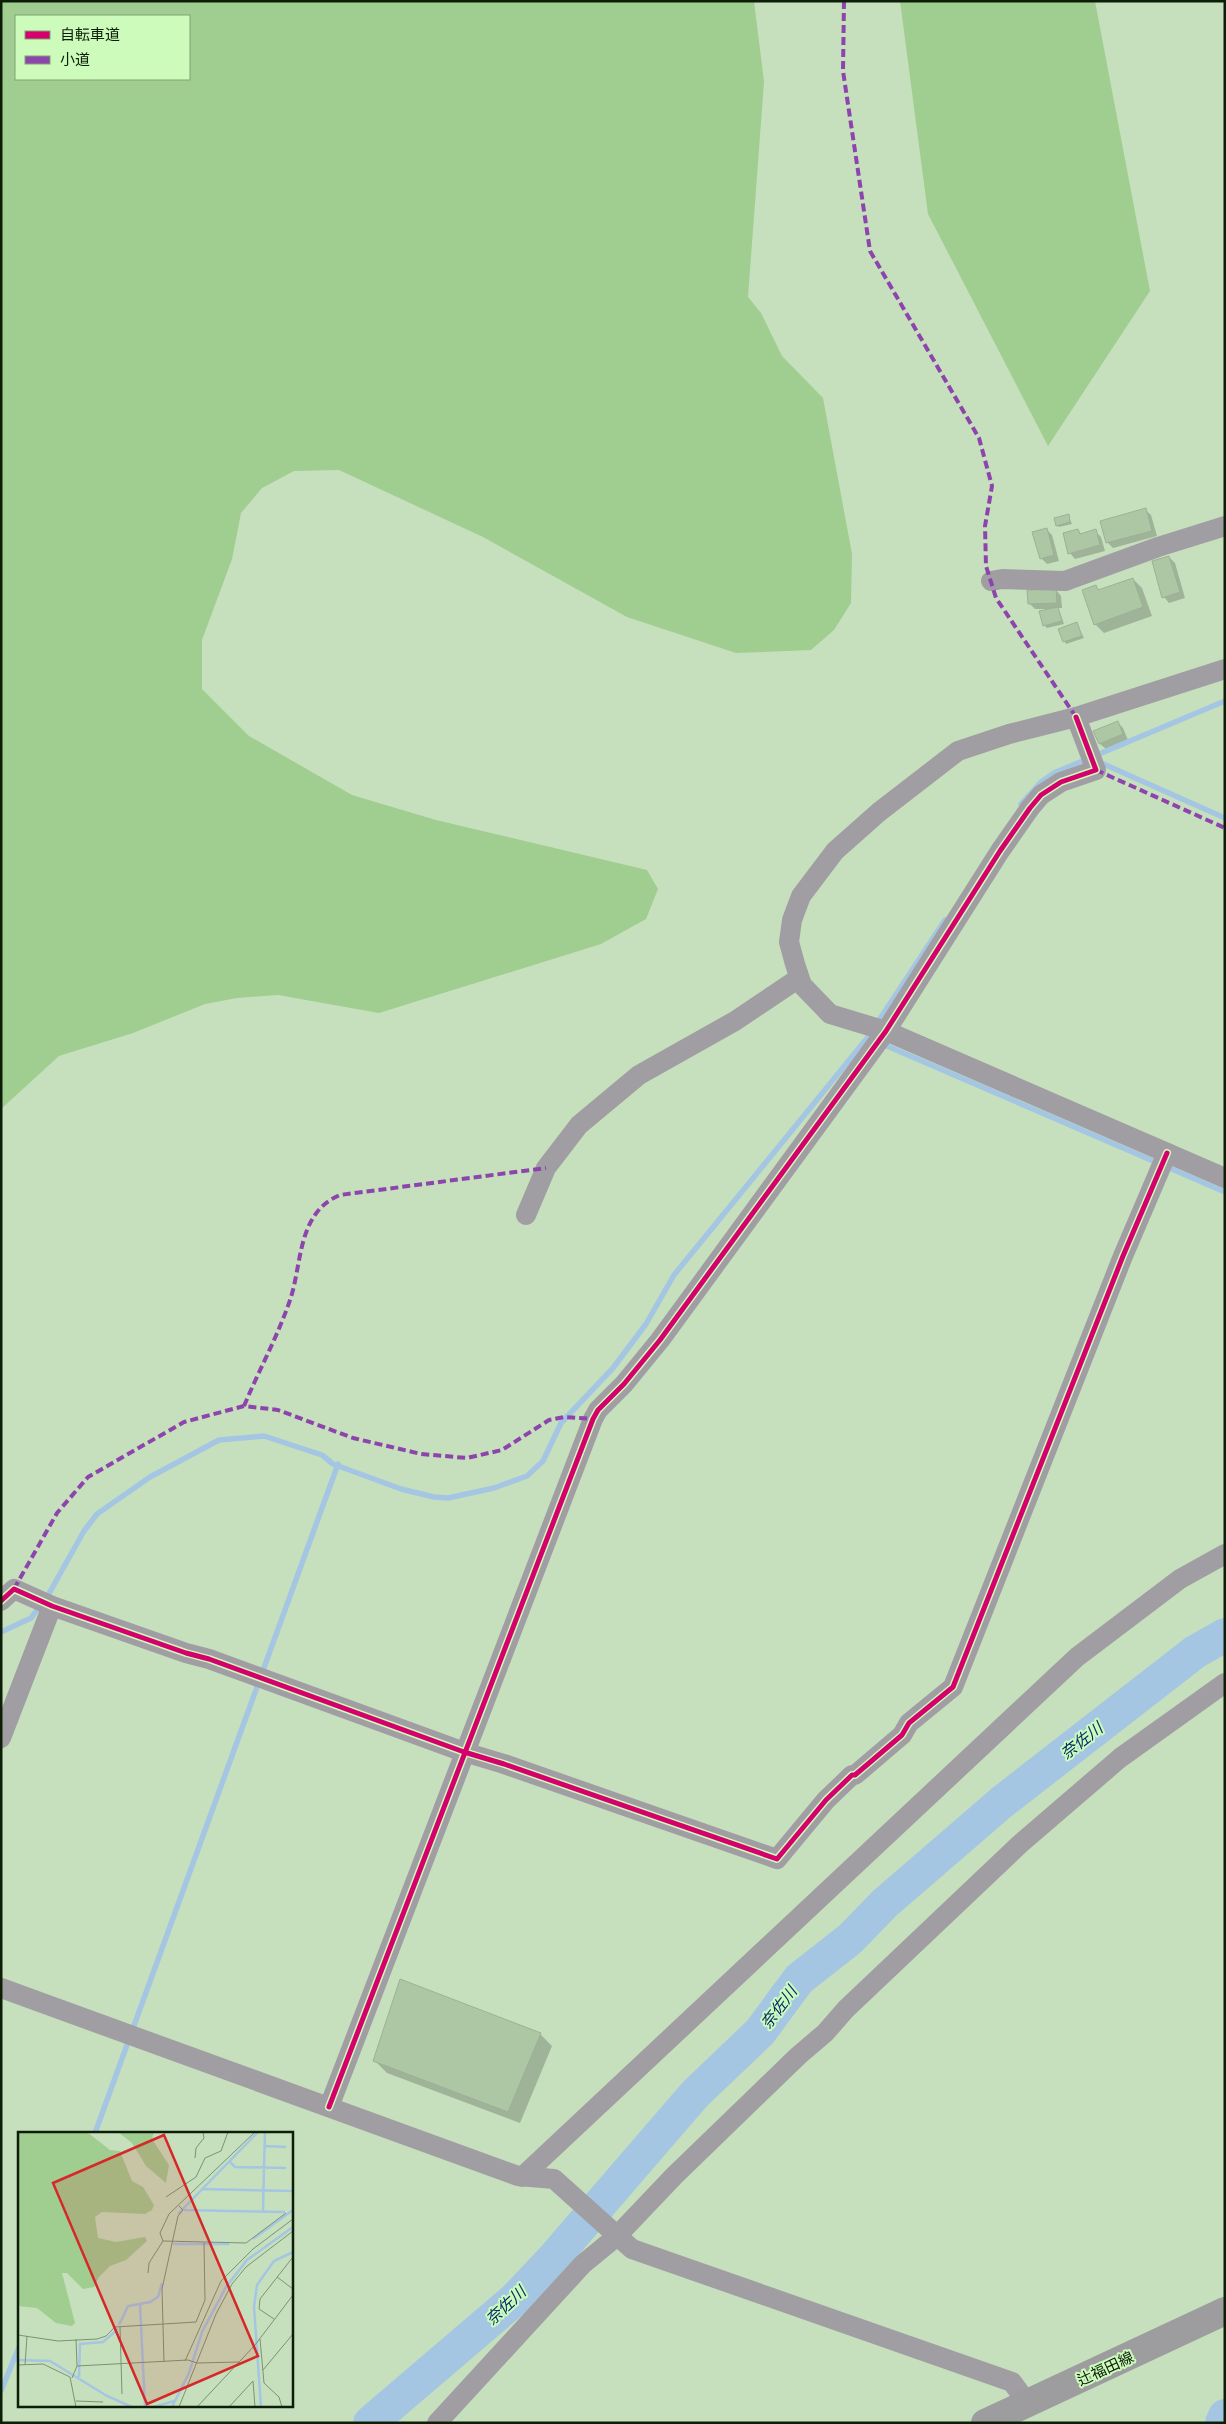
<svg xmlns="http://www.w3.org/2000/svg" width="1226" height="2424" font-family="Lato,'Noto Sans JP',sans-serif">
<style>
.green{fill:#a0cd90;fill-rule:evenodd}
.shadow{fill:#0003}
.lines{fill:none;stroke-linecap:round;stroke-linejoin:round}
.stream{stroke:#a4c6e3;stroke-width:5.5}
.river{stroke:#a4c6e3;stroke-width:34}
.building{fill:#adc7a4;stroke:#9cb195}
.minor{stroke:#a19ea3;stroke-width:20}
.secondary{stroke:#9d9c9e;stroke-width:28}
.quiet{stroke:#8e44ad;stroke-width:4;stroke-dasharray:8 4;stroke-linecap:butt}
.cycleway-casing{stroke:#ccfbbc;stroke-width:8}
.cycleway{stroke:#d6006c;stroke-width:5}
.labels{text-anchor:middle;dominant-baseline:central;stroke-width:4;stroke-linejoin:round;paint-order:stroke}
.street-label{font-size:15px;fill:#0d1e07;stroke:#ccfbbc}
.water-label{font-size:16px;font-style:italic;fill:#042e67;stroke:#ccfbbc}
.inset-river{fill:none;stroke:#a4c6e3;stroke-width:2.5}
.inset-road{fill:none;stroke:#7c9274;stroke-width:1}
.view{fill:#d62828;fill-opacity:0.15;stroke:#d62828;stroke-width:2.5}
.inset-edge{fill:none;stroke:#0d1e07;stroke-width:2.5}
</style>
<rect width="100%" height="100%" fill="#c6e0bd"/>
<g class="green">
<path d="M1 1H754L764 82 748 297 761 313 782 356 823 398 852 554 851 603 834 630 811 650 736 653 627 617 483 537 339 470 294 471 262 488 241 513 232 559 202 640V689L249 736 352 795 436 820 647 870 658 889 646 919 601 944 379 1013 278 995 237 998 205 1004 133 1033 59 1056 1 1109ZM16 16H189V79H16Z"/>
<path d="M900 1H1095L1150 291 1048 446 928 214Z"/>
</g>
<g class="shadow">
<path d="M1145 510 1151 515 1157 536 1113 548 1107 542Z"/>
<path d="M1068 515 1072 524 1059 527 1057 525Z"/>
<path d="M1046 529 1052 535 1059 561 1047 564 1041 558Z"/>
<path d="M1078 530 1082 535 1095 531 1101 537 1105 551 1075 559 1070 553Z"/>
<path d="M1169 557 1175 563 1185 598 1169 603 1164 597Z"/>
<path d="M1133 579 1142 588 1152 616 1104 633 1095 624 1096 587 1100 591Z"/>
<path d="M1056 590 1061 596 1062 608H1058L1064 624 1047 628 1044 625 1052 609H1035L1029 603Z"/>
<path d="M1077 624 1084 638 1066 644 1060 630Z"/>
<path d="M1117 722 1123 728 1128 740 1106 749 1100 744Z"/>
<path d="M540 2034 552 2046 520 2123 387 2073 375 2061Z"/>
</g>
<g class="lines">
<g class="stream">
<path d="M1099 762 1225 818"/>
<path d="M1021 804 1041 782 1054 773 1225 701"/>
<path d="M880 1043 1225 1192"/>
<path d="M46 1599 84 1531 97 1514 150 1477 219 1440 264 1436 322 1455 333 1464 401 1489 434 1497 448 1498 494 1488 527 1476 543 1461 561 1423 613 1368 646 1324 674 1275 868 1037 945 920"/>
<path d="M1 1632 31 1618 40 1606"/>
<path d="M95 2133 338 1464"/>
<path d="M1 2391 19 2347"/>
</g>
<g class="river">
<path d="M370 2423 515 2299 551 2261 695 2094 760 2032 799 1979 850 1939 885 1903 1002 1802 1195 1652 1225 1635"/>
<path d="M1222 2423 1225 2416"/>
</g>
</g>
<g class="building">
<path d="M1146 508 1152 531 1106 543 1100 521Z"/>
<path d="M1069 514 1070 522 1056 526 1054 518Z"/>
<path d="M1047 528 1054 555 1040 559 1032 532Z"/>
<path d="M1078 529 1080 534 1096 529 1100 545 1068 554 1063 533Z"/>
<path d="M1169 556 1180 592 1162 598 1152 561Z"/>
<path d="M1133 578 1143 607 1094 625 1082 590 1096 585 1098 590Z"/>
<path d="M1056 589 1057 603 1028 604 1027 590Z"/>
<path d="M1058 607 1062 621 1043 626 1039 611Z"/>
<path d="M1077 622 1082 636 1063 642 1058 629Z"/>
<path d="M1118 721 1123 734 1099 744 1093 731Z"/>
<path d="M400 1979 541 2033 508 2112 373 2061Z"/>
</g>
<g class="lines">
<g class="minor">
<path d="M991 581 1002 579 1065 581 1158 547 1225 526"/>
<path d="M1225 669 1076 717 1009 734 958 751 879 812 835 851 801 896 792 920 789 942 795 964 802 985 830 1014 886 1031 1225 1178"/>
<path d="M526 1215 546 1168 579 1125 639 1075 735 1021 799 978"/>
<path d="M1 1601 14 1589 52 1606 186 1653 209 1659 464 1752 504 1764 777 1859 826 1800 852 1775H855L902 1735 909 1723 953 1687 1123 1256 1167 1153"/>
<path d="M1 1738 52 1606"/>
<path d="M1 1988 518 2176 554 2179 632 2249 1012 2382 1028 2404"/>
<path d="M329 2107 593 1419 598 1410 624 1384 660 1340 886 1031 1000 851 1030 808 1041 795 1061 782 1096 770 1076 717"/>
<path d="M522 2177 1077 1657 1180 1579 1225 1554"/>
<path d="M437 2423 583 2264 616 2237 674 2176 798 2056 825 2033 846 2009 1020 1844 1120 1758 1225 1683"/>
</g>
<path class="secondary" d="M985 2423 1225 2311"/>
<g class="quiet">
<path d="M844 1 843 71 870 251 979 438 992 486 985 526 986 566 996 598 1076 717"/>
<path d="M1096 770 1225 828"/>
<path d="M244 1406C259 1370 279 1334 291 1297 302 1262 298 1212 340 1195L546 1168"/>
<path d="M14 1589 57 1513 88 1477 184 1422 244 1406 278 1410 353 1438 421 1454 467 1458 502 1450 549 1420 564 1417 593 1419"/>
</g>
<g class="cycleway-casing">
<g id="cycleway">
<path d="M1 1601 14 1589 52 1606 186 1653 209 1659 464 1752 504 1764 777 1859 826 1800 852 1775H855L902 1735 909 1723 953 1687 1123 1256 1167 1153"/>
<path d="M329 2107 593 1419 598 1410 624 1384 660 1340 886 1031 1000 851 1030 808 1041 795 1061 782 1096 770 1076 717"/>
</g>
</g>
<use href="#cycleway" class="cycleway"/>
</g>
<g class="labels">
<g class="street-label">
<text transform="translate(1105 2368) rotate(-25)">辻福田線</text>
</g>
<g class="water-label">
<text transform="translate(1081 1740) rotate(-38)">奈佐川</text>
<text transform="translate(778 2007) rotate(-53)">奈佐川</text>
<text transform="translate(505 2305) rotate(-43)">奈佐川</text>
</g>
</g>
<g transform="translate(18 2132)">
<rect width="275" height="275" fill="#c6e0bd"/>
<path d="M0 0H69L92 18 102 19 114 49 125 55 136 73 134 78 127 82 84 80 77 85 80 106 98 110 127 105 129 109 108 128 92 134 81 145 76 155 65 157 49 141H44L57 191 54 194 38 191 19 176 0 174ZM100 0H136L134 7 151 33 148 51 128 34 114 11Z" fill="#a0cd90"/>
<path class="inset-river" d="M247 14 268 15M211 29 217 35 268 36M246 35 247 0M184 57 275 59M166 78 267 80M245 79 246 37M160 82 240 0M235 107 275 78M155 112H211M122 172 127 275M101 193 110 174 132 170 140 165 144 151M0 228 32 229 89 264 114 275M61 245 62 212 85 210 100 197M136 275 156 269M154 275 171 241 184 200 208 155 229 128 275 95M243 275 236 175 239 153 256 129 275 120"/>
<path class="inset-road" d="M177 26 178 16 186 6 185 0M148 65 178 45 187 26 203 19 210 0M145 109 142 101 151 82 237 0M145 109 228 111 268 81M130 141 131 131 145 109M259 145 275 157M256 187 241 177 242 167 275 125M102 195 104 262M0 203 40 209 79 207 88 204 97 195 178 190 187 168 186 111M242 207 246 251 261 265 264 275M167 229 203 149 235 117 275 87M146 230 144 157 160 84 165 78 161 74M0 233 25 232 52 245 58 275M7 233 9 204M59 234 170 228 179 231 222 230M245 238 275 202M54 246 59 234 58 207M58 269 85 270M161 275 198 182 214 152 228 135 275 99M179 275 237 213 275 163M211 275 235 249 237 275"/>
<path class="view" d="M146 3 240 224 129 272 35 51Z"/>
<rect width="275" height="275" class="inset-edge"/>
</g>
<rect width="1226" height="2424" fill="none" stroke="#0d1e07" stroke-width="5"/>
<rect x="15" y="15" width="175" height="65" fill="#ccfbbc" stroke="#80a374"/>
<rect x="25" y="31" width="25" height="8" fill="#d6006c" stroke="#80a374"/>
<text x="60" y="40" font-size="15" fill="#0d1e07">自転車道</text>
<rect x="25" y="56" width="25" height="8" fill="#8e44ad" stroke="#80a374"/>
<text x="60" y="65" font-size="15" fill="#0d1e07">小道</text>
</svg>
